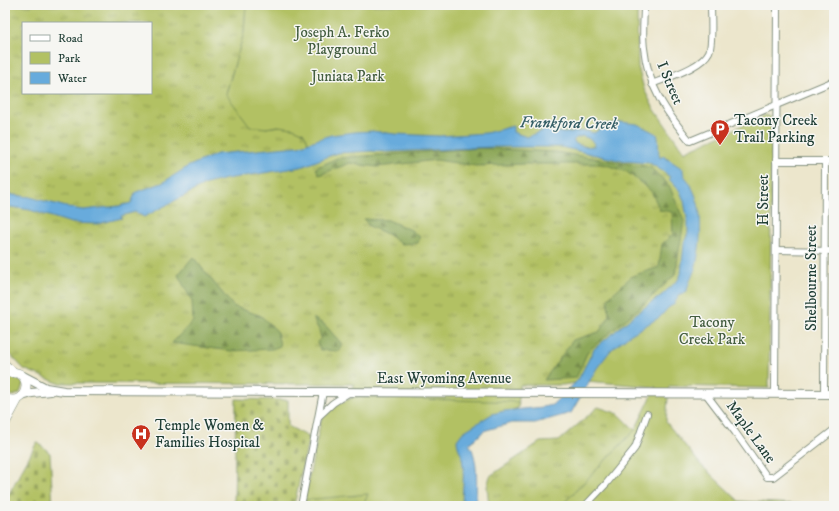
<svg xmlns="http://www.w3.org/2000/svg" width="839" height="511" font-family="'IM FELL DW Pica',serif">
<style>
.grass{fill:url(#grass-tufts);stroke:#687f4c;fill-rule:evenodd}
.forest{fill:url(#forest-firs);stroke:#567246}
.cemetery{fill:url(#cemetery-stones);stroke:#687f4c}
.park{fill:#b2c163;stroke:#687f4c}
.water{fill:#67abdc;stroke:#437488;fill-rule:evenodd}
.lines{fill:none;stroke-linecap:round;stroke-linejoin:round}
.street-casing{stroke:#869280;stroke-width:8}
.secondary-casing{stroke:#869280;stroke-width:10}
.primary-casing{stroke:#869280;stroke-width:10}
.street{stroke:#fff;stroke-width:6}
.secondary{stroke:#fff;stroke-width:8}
.primary{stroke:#fff;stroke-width:9}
.labels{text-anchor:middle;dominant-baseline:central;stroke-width:3;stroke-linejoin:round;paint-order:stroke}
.park-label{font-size:15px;fill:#445e40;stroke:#f6f6f2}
.street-label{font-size:15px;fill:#1f3d34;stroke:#f6f6f2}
.poi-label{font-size:15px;fill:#1f3d34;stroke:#f6f6f2;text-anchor:start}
.water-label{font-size:16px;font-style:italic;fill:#355e66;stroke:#f6f6f2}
</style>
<defs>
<pattern id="grass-tufts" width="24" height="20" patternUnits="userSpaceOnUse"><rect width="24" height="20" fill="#b2c163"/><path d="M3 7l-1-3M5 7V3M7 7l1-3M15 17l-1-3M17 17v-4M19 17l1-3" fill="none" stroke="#909e52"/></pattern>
<pattern id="forest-firs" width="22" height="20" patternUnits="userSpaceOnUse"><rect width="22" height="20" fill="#8da759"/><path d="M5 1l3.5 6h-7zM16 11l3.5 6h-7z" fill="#73894a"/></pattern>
<pattern id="cemetery-stones" width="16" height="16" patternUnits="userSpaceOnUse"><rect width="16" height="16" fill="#b2c163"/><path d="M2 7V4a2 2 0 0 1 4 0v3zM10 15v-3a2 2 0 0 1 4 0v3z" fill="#909e52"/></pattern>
</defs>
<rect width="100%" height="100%" fill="#f6f6f2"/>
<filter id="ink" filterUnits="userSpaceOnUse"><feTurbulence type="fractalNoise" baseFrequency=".025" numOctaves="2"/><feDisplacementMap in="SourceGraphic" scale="8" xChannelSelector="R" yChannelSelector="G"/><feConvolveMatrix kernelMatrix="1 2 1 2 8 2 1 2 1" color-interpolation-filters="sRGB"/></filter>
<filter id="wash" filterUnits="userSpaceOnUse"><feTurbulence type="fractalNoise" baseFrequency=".012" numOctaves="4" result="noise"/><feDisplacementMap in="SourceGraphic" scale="16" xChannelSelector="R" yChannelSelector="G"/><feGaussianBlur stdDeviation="0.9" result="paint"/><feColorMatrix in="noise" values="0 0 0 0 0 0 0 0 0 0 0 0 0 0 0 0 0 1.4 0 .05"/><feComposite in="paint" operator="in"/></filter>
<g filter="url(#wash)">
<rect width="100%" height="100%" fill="#ece6cc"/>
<g class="grass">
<path d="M5 5H246L244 33 226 93 266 128C277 126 295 124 303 133 308 138 309 145 310 151L582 135 641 142 687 189 693 231 684 272 663 301 586 381 563 385H520L518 408 498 415 464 444 476 506H303L330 408 353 397 354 384 58 383 24 369 5 349ZM23 23H151V93H23Z"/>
<path d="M12 376 19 378 23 384 20 393 14 396 5 393V380Z"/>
<path d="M598 407 619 414 635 430 561 506H489L487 487 490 476 540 442 559 441Z"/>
</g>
<g class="forest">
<path d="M480 148 555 152 650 167 669 185 684 221 675 275 643 305 588 351 576 378 544 380 573 340 599 332 609 317 608 298 632 276 659 267 662 244 673 234 672 212 660 210 651 191 627 172 604 164H524L476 166 436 160 377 167 350 163 319 175 316 168 337 158Z"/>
<path d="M364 219 388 220 411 230 420 237 418 243 401 244 387 234 369 226Z"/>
<path d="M193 257 233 306 261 316 277 331 280 346 272 349 231 351 172 343 193 321 192 301 178 275Z"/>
<path d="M313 318 325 325 341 343 340 351 320 350 317 342 321 338 319 330Z"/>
</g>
<g class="cemetery">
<path d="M236 399 288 400V426L309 437 294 506H234Z"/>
<path d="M37 442 50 453 53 506H5V501Z"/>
</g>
<g class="park">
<path d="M246 5H637L638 67 644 89 653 107 684 152 765 115 770 117 772 120 769 388 669 386 666 422 701 465 739 501 834 506H561L635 430 656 387 586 381 591 361 663 301 684 272 693 231 687 189 659 158 582 135 310 151 307 139 303 132 293 128 278 126 266 128 250 126 226 94 244 33Z"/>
<path d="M354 397 519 402 518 408 498 415 464 444 476 506H363L368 494 304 500 322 416 330 408Z"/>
</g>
<path class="water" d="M621 122 637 124 657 134C660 143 657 150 660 158L663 156 683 169C683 177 686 177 689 182 695 192 699 204 700 215 701 231 700 249 696 265 694 274 688 282 687 291L679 295 674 304 668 308 660 317 628 336 611 350 597 368 571 413 535 423H512L483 431C480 437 473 439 469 444 479 457 477 491 475 506H462C462 490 465 474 462 458 461 451 457 448 457 440L463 432 492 414 504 411 543 407 552 405 578 380 594 349 637 313 662 295 678 280 681 274 684 244 688 233V223L684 201 680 191 669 179 670 177 664 172 650 163 622 161 561 147H492L387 152 371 151 337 153 301 167 226 179 206 184 144 217 135 212 121 216 122 218 97 224 71 223 30 210 5 206V194L30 197 70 208 83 210 119 206 131 203 136 192 162 183 189 166 217 154 298 146 331 135 355 132 372 131 395 134 439 136 486 133 513 126V132L527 137 544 130 564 133 586 131 594 133 600 129 602 125ZM582 136 588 138 594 143V146C587 147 578 147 573 141L576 138Z"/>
</g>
<g filter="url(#ink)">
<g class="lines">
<g class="street-casing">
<g id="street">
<path d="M644 5C644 19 642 34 644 48 648 87 666 112 690 141L834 81"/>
<path d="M652 84C668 77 701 68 709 52 713 43 711 16 711 5"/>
<path d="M776 161H834"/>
<path d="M776 250 834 251"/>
<path d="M706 394 735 432 767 477H773L834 430"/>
<path d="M775 394 777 5"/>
<path d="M824 394 825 161"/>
<path d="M319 416 333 403 350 392"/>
<path d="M301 506 323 392"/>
<path d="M585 506 606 484 635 448 647 414"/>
</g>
</g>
<g class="secondary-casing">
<g id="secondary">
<path d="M23 376 46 388 64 391 834 394"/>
<path d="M22 396 32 393 51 391"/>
</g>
</g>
<g class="primary-casing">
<g id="primary">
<path d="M5 365 14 373"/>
<path d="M5 374C36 364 30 410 5 398"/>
<path d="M5 423 18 399"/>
</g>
</g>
<use href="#street" class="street"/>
<use href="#secondary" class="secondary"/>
<use href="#primary" class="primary"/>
</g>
</g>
<defs>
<g id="parking-pin" transform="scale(1)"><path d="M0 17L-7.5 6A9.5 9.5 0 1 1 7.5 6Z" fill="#c8321e" stroke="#f6f6f2"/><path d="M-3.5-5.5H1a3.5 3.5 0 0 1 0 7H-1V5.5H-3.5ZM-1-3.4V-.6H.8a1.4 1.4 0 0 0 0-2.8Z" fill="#fff"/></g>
<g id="hospital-pin" transform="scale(1)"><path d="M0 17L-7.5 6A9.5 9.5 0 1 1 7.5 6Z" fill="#c8321e" stroke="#f6f6f2"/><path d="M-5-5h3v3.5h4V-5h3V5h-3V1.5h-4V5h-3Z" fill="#fff"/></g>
</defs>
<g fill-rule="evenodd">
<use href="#parking-pin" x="720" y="129"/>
<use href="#hospital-pin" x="141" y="434"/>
</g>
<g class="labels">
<g class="park-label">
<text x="342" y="32">Joseph A. Ferko<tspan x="342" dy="17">Playground</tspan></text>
<text x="348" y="76">Juniata Park</text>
<text x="712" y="322">Tacony<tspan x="712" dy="17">Creek Park</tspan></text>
</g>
<g class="street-label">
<text transform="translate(670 83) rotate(67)">I Street</text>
<text transform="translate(763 200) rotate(-90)">H Street</text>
<text transform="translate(811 278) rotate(-90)">Shelbourne Street</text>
<text x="444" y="378">East Wyoming Avenue</text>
<text transform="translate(751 432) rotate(54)">Maple Lane</text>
</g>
<g class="poi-label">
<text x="734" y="120">Tacony Creek<tspan x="734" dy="17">Trail Parking</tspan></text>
<text x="155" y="425">Temple Women &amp;<tspan x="155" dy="17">Families Hospital</tspan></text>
</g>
<g class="water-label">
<text transform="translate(569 123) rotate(1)">Frankford Creek</text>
</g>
</g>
<rect width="839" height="511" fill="none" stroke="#f6f6f2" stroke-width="20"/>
<rect x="22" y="22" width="130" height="72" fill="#f6f6f2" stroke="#a0aca6"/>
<rect x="30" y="35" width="20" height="6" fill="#ffffff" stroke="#a0aca6"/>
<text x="58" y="42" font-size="12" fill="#1f3d34">Road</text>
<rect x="30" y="52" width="20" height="12" fill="#b2c163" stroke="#a0aca6"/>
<text x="58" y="62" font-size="12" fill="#1f3d34">Park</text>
<rect x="30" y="72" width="20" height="12" fill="#67abdc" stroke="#a0aca6"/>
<text x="58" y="82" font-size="12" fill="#1f3d34">Water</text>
</svg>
